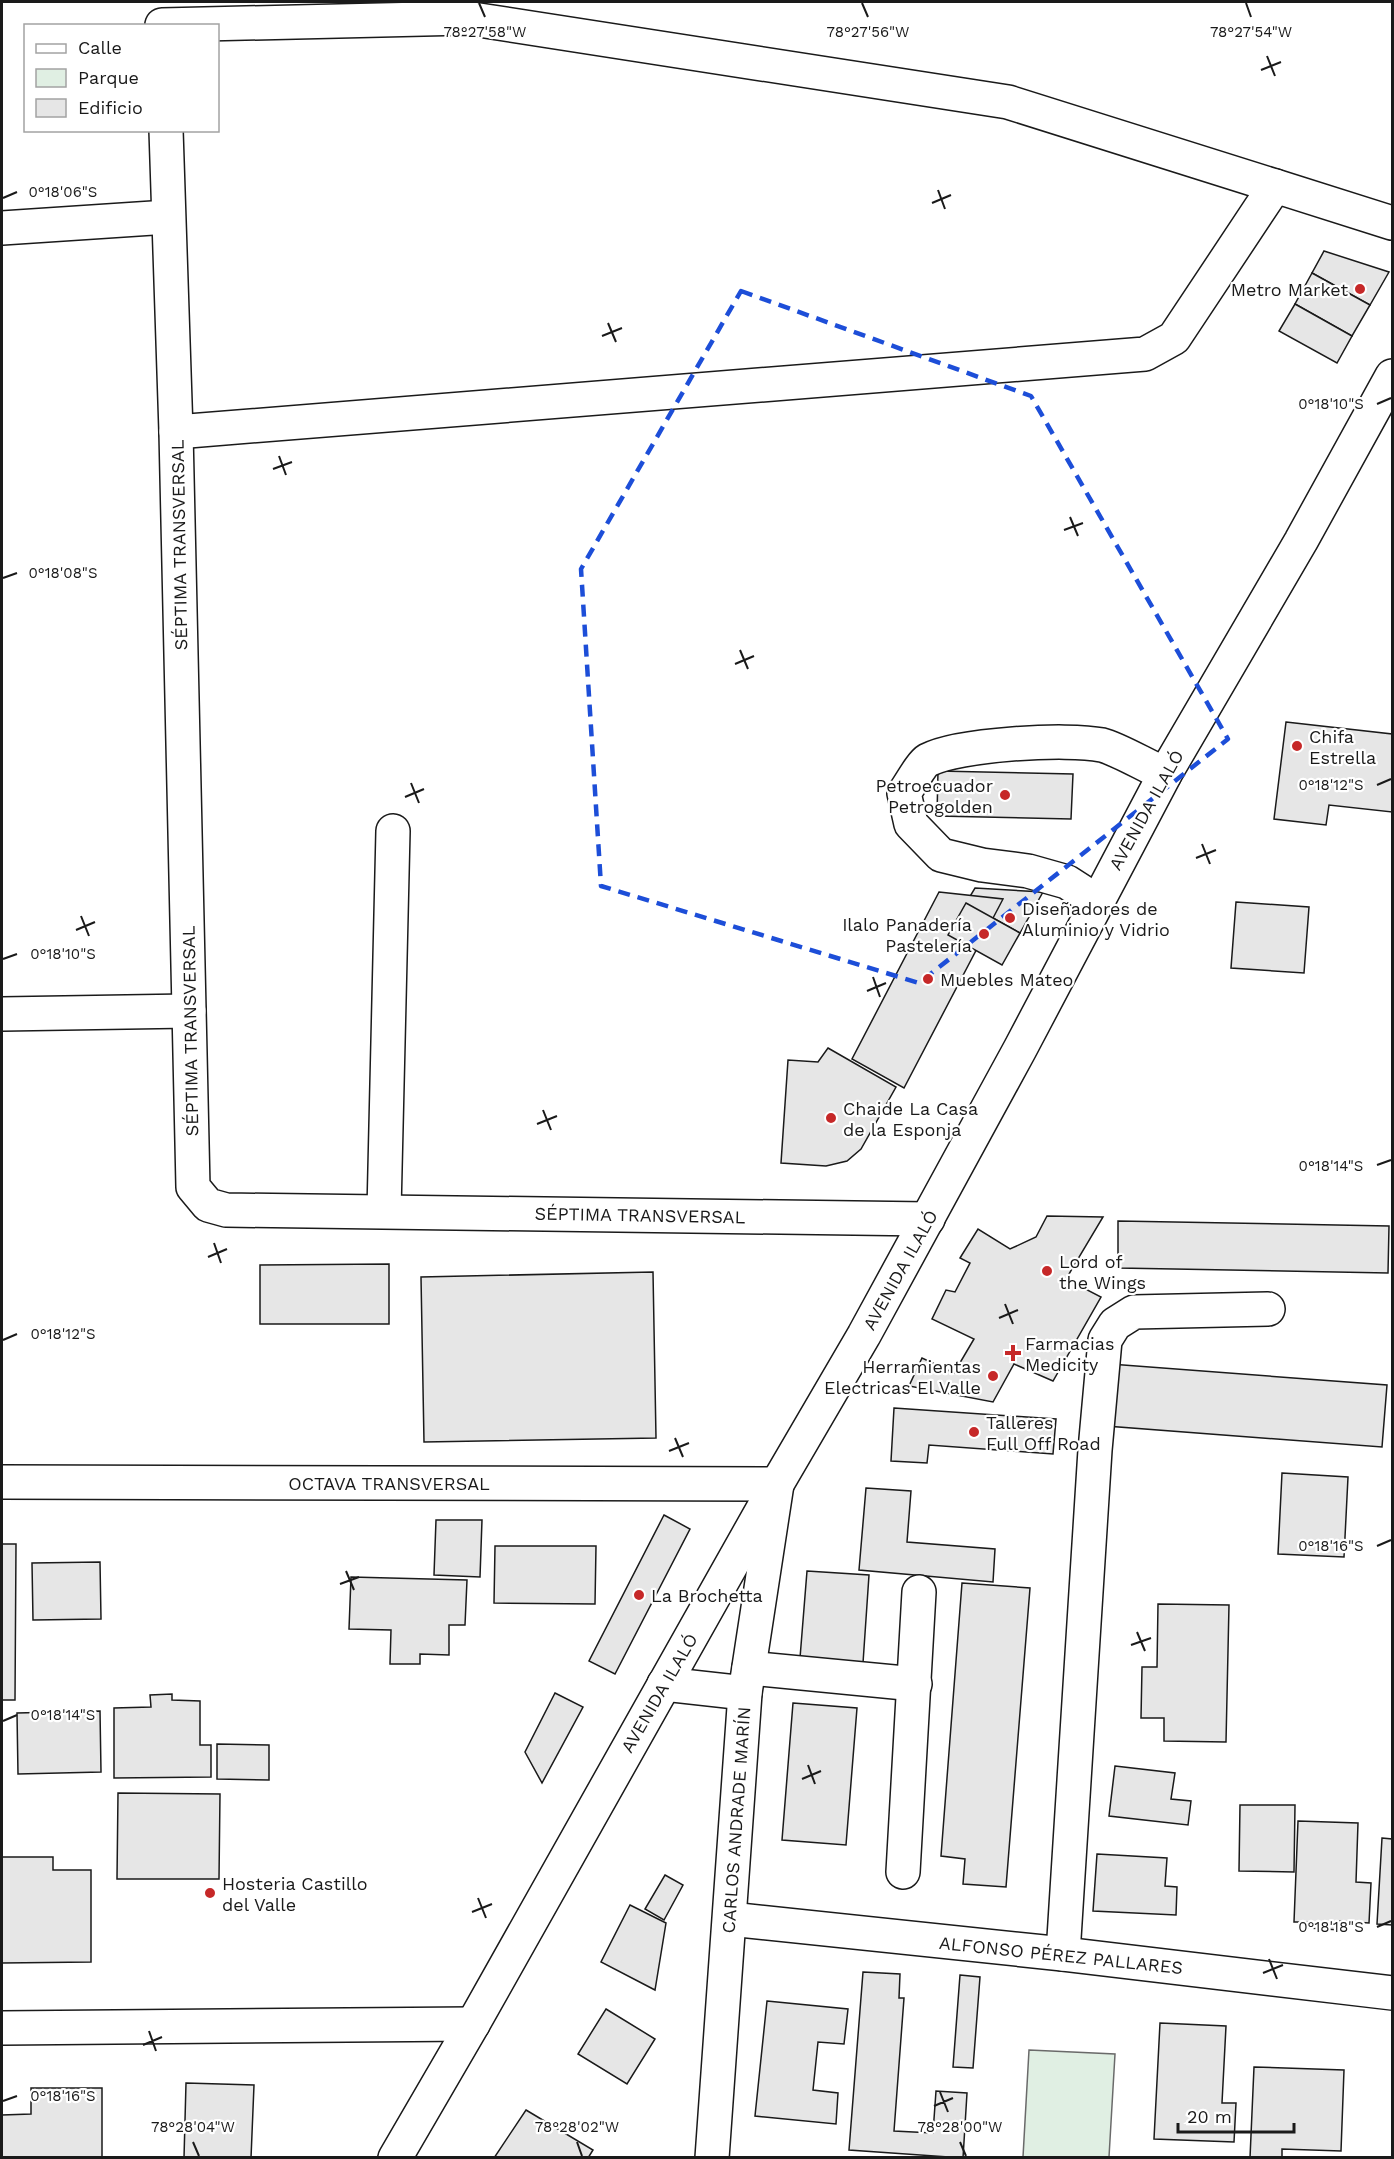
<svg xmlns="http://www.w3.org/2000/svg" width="1394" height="2159" font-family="'Work Sans',sans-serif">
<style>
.green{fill:#e0efe3;stroke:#6a6a6a;stroke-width:1.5}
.building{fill:#e6e6e6;stroke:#1a1a1a;stroke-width:1.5}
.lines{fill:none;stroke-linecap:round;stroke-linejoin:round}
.minor-casing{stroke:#1a1a1a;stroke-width:36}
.major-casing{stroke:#1a1a1a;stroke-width:36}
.minor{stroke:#fff;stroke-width:33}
.major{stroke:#fff;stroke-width:33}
.marked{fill:none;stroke:#1d4ed8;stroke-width:4.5;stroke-dasharray:12 8;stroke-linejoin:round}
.ticks{fill:none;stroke:#1a1a1a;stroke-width:2}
.poi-dot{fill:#c62828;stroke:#fff;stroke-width:2}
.labels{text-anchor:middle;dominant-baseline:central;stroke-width:4.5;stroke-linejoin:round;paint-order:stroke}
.poi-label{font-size:18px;fill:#1a1a1a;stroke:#fff;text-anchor:start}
.street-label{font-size:18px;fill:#1a1a1a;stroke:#fff}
.ticks-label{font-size:15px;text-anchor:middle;fill:#1a1a1a;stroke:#fff;stroke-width:4.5;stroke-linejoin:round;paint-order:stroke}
</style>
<rect width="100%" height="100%" fill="#fff"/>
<path class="green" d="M1029 2050 1115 2054 1109 2157H1023Z"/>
<g class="building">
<path d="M1324 251 1389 272 1370 305 1312 273Z"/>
<path d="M1312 273 1370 305 1352 336 1295 304Z"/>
<path d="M1295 304 1352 336 1337 363 1279 331Z"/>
<path d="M1286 722 1392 734V812L1329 805 1326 825 1274 819Z"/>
<path d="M938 771 1073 774 1071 819 937 816Z"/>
<path d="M975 888 1043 892 1020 933 966 903Z"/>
<path d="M939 892 1003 899 904 1088 852 1059Z"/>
<path d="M1236 902 1309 907 1304 973 1231 968Z"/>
<path d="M966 903 1020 933 1002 965 948 935Z"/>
<path d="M828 1048 896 1087 861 1149 847 1161 826 1166 781 1163 788 1060 818 1062Z"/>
<path d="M1047 1216 1103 1217 1066 1279 1101 1297 1053 1381 1014 1364 993 1402 909 1386 922 1358 954 1373 974 1339 932 1319 946 1290 955 1292 970 1263 960 1258 978 1229 1010 1249 1036 1237Z"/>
<path d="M1118 1221 1389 1226 1388 1273 1118 1268Z"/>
<path d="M389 1264V1324H260V1265Z"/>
<path d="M653 1272 656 1438 424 1442 421 1277Z"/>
<path d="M1110 1364 1387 1385 1382 1447 1106 1426Z"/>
<path d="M894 1408 1056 1419 1053 1454 929 1445 927 1463 891 1461Z"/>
<path d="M1282 1473 1348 1477 1344 1557 1278 1554Z"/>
<path d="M866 1488 911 1491 907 1542 995 1549 993 1582 859 1570Z"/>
<path d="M664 1515 690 1529 615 1674 589 1661Z"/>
<path d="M436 1520H482L480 1577 434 1575Z"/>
<path d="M2 1544H16L15 1700H2Z"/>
<path d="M495 1546H596L595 1604 494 1603Z"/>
<path d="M100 1562 101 1619 33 1620 32 1563Z"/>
<path d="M807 1571 869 1575 863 1663 800 1658Z"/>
<path d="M351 1577 467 1580 465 1625H449V1655L420 1654V1664H390L391 1630 349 1629Z"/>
<path d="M962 1583 1030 1588 1006 1887 963 1884 965 1859 941 1856Z"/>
<path d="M1158 1604 1229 1605 1226 1742 1164 1741V1718H1141L1142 1667H1157Z"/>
<path d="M555 1693 583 1707 542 1783 525 1752Z"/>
<path d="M172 1694V1700L200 1701V1745H211V1777L114 1778V1708L151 1707 150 1695Z"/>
<path d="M793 1703 857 1708 846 1845 782 1840Z"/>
<path d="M100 1711 101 1772 18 1774 17 1713Z"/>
<path d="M217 1744 269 1745V1780L217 1779Z"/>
<path d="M1115 1766 1175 1773 1171 1799 1191 1801 1188 1825 1109 1816Z"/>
<path d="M118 1793 220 1794 219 1879H117Z"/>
<path d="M1240 1805H1295L1294 1872 1239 1871Z"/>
<path d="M1298 1821 1358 1823 1356 1882 1371 1883 1369 1923 1340 1921V1930L1309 1928V1922H1294Z"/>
<path d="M1382 1838 1392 1839V1925L1377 1924Z"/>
<path d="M1097 1854 1167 1858 1165 1886 1177 1887 1176 1915 1093 1911Z"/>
<path d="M2 1857H53V1870H91V1962L2 1963Z"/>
<path d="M665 1875 683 1885 664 1920 645 1909Z"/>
<path d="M630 1905 666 1923 655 1990 601 1962Z"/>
<path d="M863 1972 900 1974 899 1998H904L894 2131 933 2133 936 2091 967 2093 963 2158 849 2150Z"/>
<path d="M960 1975 980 1977 973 2068 953 2067Z"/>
<path d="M767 2001 848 2009 844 2044 818 2042 813 2090 838 2093 836 2124 755 2116Z"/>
<path d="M606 2009 655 2039 627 2084 578 2054Z"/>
<path d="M1160 2023 1226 2026 1222 2103H1236L1234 2142 1154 2139Z"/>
<path d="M1254 2067 1344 2070 1341 2151 1282 2149V2158H1250Z"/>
<path d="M186 2083 254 2085 251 2158H184Z"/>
<path d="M31 2088H102V2158H2V2115L31 2114Z"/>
<path d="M526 2110 593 2150 588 2158H494Z"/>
</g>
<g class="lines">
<g class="minor-casing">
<g id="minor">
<path d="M162 25 466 18 1008 102 1275 186 1174 338 1145 354 176 432"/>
<path d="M166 130 176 432 193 1187 208 1205 226 1210 928 1219"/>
<path d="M1275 186 1392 223"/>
<path d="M2 228 168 217"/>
<path d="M1095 905 1081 891 1067 882 1028 871 982 865 941 855 911 824 904 793C910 785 921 764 928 760 958 744 1068 738 1102 745 1118 749 1148 767 1165 774"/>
<path d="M2 1014 189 1011"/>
<path d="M384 1211 393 831"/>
<path d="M2 1482 777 1484 745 1693 712 2158"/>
<path d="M749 1668 915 1684"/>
<path d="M664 1684 745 1693"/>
<path d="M903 1872 919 1592"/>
<path d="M730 1919 1063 1954 1392 1993"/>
<path d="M1063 1954 1095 1450 1105 1340 1115 1324 1134 1312 1268 1309"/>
<path d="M2 2028 473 2024"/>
</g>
</g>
<g class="major-casing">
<path id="major" d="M395 2158 473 2024 777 1484 864 1335 1020 1049 1165 774 1301 541 1392 376"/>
</g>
<use href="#minor" class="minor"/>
<use href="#major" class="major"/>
</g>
<path class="marked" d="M741 291 1031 396 1228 739 919 983 601 886 581 569Z"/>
<path class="ticks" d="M479 3 485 17M862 3 868 17M1246 3 1251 17M1267 56 1275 76M1261 70 1281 62M938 190 945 209M3 198 17 192M932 203 951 195M608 323 616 342M602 336 622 328M1377 404 1391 398M279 456 286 475M273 469 292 462M1070 517 1078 536M1064 530 1083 523M3 578 17 573M740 650 748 669M735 664 754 656M411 783 419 803M1377 785 1391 779M405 797 424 789M1202 844 1210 864M1196 858 1216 850M81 916 89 936M76 930 95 922M3 959 17 954M873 977 880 997M867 991 886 983M543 1110 551 1130M537 1124 557 1116M1377 1165 1391 1160M214 1243 221 1263M208 1257 227 1249M1005 1304 1013 1324M999 1318 1018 1310M3 1340 17 1334M675 1438 683 1457M669 1451 689 1443M1377 1546 1391 1540M346 1571 354 1590M340 1584 359 1577M1137 1632 1145 1651M1131 1645 1151 1638M3 1721 17 1715M808 1765 815 1784M802 1779 821 1771M478 1898 486 1918M472 1912 492 1904M1377 1927 1391 1921M1269 1959 1277 1979M1263 1973 1283 1965M149 2031 156 2051M143 2045 162 2037M940 2092 948 2112M3 2101 17 2096M934 2106 953 2098M193 2142 199 2156M577 2142 582 2156M960 2142 966 2156"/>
<g class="poi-dot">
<circle cx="1360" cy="289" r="6"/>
<circle cx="1297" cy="746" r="6"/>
<circle cx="1005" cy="795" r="6"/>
<circle cx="1010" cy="918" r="6"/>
<circle cx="984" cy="934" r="6"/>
<circle cx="928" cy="979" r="6"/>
<circle cx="831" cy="1118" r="6"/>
<circle cx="1047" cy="1271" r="6"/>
<path d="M1010 1344h6v6h6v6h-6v6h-6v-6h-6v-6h6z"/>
<circle cx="993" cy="1376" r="6"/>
<circle cx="974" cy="1432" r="6"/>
<circle cx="639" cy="1595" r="6"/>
<circle cx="210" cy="1893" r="6"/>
</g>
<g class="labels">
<g class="poi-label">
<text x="1348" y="289" text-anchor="end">Metro Market</text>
<text x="1309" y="736">Chifa<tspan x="1309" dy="21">Estrella</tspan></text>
<text x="993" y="785" text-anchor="end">Petroecuador<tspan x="993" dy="21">Petrogolden</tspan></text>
<text x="1022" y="908">Diseñadores de<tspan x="1022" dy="21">Aluminio y Vidrio</tspan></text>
<text x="972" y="924" text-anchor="end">Ilalo Panadería<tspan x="972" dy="21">Pastelería</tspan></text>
<text x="940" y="979">Muebles Mateo</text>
<text x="843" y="1108">Chaide La Casa<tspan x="843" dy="21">de la Esponja</tspan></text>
<text x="1059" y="1261">Lord of<tspan x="1059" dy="21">the Wings</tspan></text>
<text x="1025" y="1343">Farmacias<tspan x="1025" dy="21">Medicity</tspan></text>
<text x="981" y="1366" text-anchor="end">Herramientas<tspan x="981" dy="21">Electricas El Valle</tspan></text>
<text x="986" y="1422">Talleres<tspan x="986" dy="21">Full Off Road</tspan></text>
<text x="651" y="1595">La Brochetta</text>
<text x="222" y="1883">Hosteria Castillo<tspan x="222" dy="21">del Valle</tspan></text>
</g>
<g class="street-label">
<text transform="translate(179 545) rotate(-91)">SÉPTIMA TRANSVERSAL</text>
<text transform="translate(1146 810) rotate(-61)">AVENIDA ILALÓ</text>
<text transform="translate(190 1031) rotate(-91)">SÉPTIMA TRANSVERSAL</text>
<text transform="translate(640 1215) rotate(1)">SÉPTIMA TRANSVERSAL</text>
<text transform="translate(900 1270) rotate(-61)">AVENIDA ILALÓ</text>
<text x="389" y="1483">OCTAVA TRANSVERSAL</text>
<text transform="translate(659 1693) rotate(-60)">AVENIDA ILALÓ</text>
<text transform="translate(736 1820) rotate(-86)">CARLOS ANDRADE MARÍN</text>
<text transform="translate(1061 1955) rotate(6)">ALFONSO PÉREZ PALLARES</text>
</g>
</g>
<g class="ticks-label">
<text x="485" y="37">78°27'58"W</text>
<text x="868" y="37">78°27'56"W</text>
<text x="1251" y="37">78°27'54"W</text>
<text x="63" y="197">0°18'06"S</text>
<text x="1331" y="409">0°18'10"S</text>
<text x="63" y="578">0°18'08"S</text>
<text x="1331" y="790">0°18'12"S</text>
<text x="63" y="959">0°18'10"S</text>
<text x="1331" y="1171">0°18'14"S</text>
<text x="63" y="1339">0°18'12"S</text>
<text x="1331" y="1551">0°18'16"S</text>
<text x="63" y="1720">0°18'14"S</text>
<text x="1331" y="1932">0°18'18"S</text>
<text x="63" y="2101">0°18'16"S</text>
<text x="193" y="2132">78°28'04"W</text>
<text x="577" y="2132">78°28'02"W</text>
<text x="960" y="2132">78°28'00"W</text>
</g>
<rect width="1394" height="2159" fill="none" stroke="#1a1a1a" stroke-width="6"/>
<rect x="24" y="24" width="195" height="108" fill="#ffffff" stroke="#a3a3a3" stroke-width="1.5"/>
<rect x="36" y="44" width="30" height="9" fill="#ffffff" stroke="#a3a3a3" stroke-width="1.5"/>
<text x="78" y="54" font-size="18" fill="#1a1a1a">Calle</text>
<rect x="36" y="69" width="30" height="18" fill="#e0efe3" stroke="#a3a3a3" stroke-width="1.5"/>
<text x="78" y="84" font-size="18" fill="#1a1a1a">Parque</text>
<rect x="36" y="99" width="30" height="18" fill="#e6e6e6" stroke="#a3a3a3" stroke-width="1.5"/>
<text x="78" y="114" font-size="18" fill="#1a1a1a">Edificio</text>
<path d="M1178 2123v9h116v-9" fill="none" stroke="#1a1a1a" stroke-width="3"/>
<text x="1187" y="2123" font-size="18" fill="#1a1a1a" stroke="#ffffff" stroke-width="4.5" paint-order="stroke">20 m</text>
</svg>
